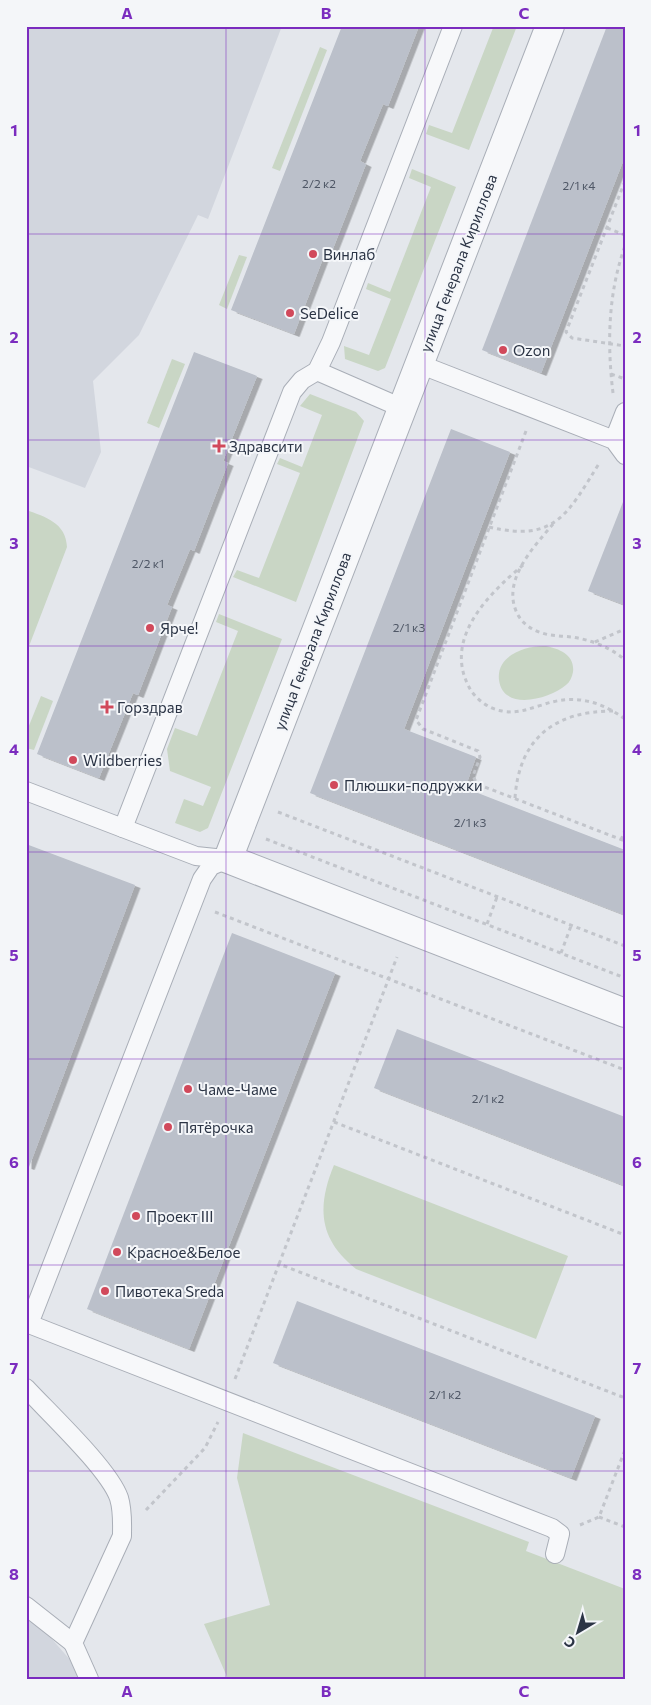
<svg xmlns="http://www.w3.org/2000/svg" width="651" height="1705" font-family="Commissioner,sans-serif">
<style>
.built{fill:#d2d6de}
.green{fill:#c9d6c5}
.building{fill:#bbc0ca;filter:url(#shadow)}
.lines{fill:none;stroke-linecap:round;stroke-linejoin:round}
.lane-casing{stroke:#a9aeb7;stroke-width:20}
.street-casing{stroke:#a9aeb7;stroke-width:30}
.path{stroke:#c2c5cb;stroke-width:3;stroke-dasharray:4 4;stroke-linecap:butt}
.lane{stroke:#f7f8fa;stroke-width:18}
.street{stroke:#f7f8fa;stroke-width:28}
.grid{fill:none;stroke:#7b2cbf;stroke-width:1;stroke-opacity:0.55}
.poi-dot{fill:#d1495b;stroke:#f4f6f9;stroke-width:2}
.labels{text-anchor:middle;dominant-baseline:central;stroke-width:4;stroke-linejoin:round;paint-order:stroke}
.number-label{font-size:12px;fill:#4f5766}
.poi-label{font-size:15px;fill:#2b3445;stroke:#f4f6f9;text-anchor:start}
.street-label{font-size:15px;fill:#2b3445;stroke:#f4f6f9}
.neatline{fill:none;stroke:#7b2cbf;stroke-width:2}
.grid-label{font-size:16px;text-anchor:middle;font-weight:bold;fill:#7b2cbf}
</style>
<defs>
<filter id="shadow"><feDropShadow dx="5.5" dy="3" stdDeviation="0" flood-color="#0004"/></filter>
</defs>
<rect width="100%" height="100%" fill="#e4e7ec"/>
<g class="built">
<path d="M26 26H282L208 219 198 215 139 335 93 381 101 452 85 488 26 466Z"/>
<path d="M28 1612 87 1679H26Z"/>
</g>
<g class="green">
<path d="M489 26H517L469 150 426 134 429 125 452 133 493 28Z"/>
<path d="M320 47 327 50 280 171 272 168Z"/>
<path d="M412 169 456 187 385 368 378 371 345 359 344 346 369 355 391 299 366 289 368 283 390 292 431 187 409 178Z"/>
<path d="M239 255 247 257 227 309 219 305Z"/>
<path d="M172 359 185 364 159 428 147 423Z"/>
<path d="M310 394 356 412 364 421 296 602 233 577 237 570 259 578 300 473 277 464 280 458 302 467 322 415 300 406Z"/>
<path d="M26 510C46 517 66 523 67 547L26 654Z"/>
<path d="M219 614 282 639 208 828 200 832 175 823 184 799 203 806 211 787 170 771 167 749 175 728 197 736 238 631 216 622Z"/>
<path d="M546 646C560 649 575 655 573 672 572 677 570 682 566 685 550 699 503 712 499 680 496 655 527 645 546 646Z"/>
<path d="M41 696 53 701 34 750 26 748V733Z"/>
<path d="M334 1165 568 1256 536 1339 356 1269C318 1239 317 1206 334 1165Z"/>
<path d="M243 1433 529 1542 526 1551 625 1589V1679H228L204 1624 270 1605 237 1478Z"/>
</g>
<g class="building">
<path d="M342 26H419L388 106 383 104 360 161 366 164 332 251 327 248 294 334 231 310Z"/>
<path d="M607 26H625V156L541 373 482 350Z"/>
<path d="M194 352 257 376 223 461 228 463 194 551 190 549 167 605 172 607 138 695 133 693 99 778 37 754Z"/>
<path d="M451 429 510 452 404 729 476 757 465 788 625 850V915L310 793Z"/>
<path d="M623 502H625V605L588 591Z"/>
<path d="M26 844 135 885 29 1167 26 1166Z"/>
<path d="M232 933 335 973 189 1349 87 1309Z"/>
<path d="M397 1029 625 1117V1186L374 1088Z"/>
<path d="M297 1301 595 1416 571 1478 273 1363Z"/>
</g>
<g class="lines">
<g class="lane-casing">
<g id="lane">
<path d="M419 364 614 440 625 455"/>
<path d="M317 371 402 408"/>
<path d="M614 440 625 412"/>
<path d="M26 791 196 856 225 859"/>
<path d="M123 828 292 392 302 380 317 371 331 342 453 26"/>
<path d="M228 859 211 866 202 879 29 1324 552 1528 560 1534 555 1554"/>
<path d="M26 1388C49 1413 109 1469 119 1498 123 1511 122 1523 122 1536L73 1643 89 1679"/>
<path d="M26 1606 73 1643"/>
</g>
</g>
<g class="street-casing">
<path id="street" d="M550 26 228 859 625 1013"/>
</g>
<g class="path">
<path d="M625 181 566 332 572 338 625 346"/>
<path d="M607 228 625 235"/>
<path d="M611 374 625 379"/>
<path d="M613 393C607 344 608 293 625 246"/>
<path d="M526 431 416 720 423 729 478 751 480 757 473 776 477 784 625 841"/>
<path d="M553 524C533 548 500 582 518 615 523 624 532 630 542 633 551 636 562 636 572 637 591 640 610 647 625 660"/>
<path d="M489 527C556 543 568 513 600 462"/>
<path d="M523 565C489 594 443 638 469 687 475 699 489 709 502 711 517 714 528 709 542 705 573 694 599 700 625 719"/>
<path d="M595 642 625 629"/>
<path d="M515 798C519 739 554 711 613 711"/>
<path d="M278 812 625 946"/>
<path d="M266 839 625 978"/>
<path d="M621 840 625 830"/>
<path d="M215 912 625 1070"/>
<path d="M487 924 497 897"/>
<path d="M561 953 571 926"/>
<path d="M334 1122 625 1235"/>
<path d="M279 1264 397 957"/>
<path d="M235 1379 279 1264 625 1398"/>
<path d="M146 1510 205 1448 218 1422"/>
<path d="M599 1517 625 1527"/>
<path d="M580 1525 599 1517 625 1450"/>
</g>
<use href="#lane" class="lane"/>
<use href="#street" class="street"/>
</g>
<path class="grid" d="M226 26V1679M425 26V1679M26 234H625M26 440H625M26 646H625M26 852H625M26 1059H625M26 1265H625M26 1471H625"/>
<g class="poi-dot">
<circle cx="313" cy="254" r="5"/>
<circle cx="290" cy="313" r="5"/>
<circle cx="503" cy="350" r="5"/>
<path d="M216.5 438.5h5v5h5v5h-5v5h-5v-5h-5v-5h5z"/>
<circle cx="150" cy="628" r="5"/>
<path d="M104.5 699.5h5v5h5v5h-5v5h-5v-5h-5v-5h5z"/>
<circle cx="73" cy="760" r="5"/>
<circle cx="334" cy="785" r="5"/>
<circle cx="188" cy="1089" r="5"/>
<circle cx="168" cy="1127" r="5"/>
<circle cx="136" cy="1216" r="5"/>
<circle cx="117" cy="1252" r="5"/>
<circle cx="105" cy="1291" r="5"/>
</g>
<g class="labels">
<g class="number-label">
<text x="319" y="183">2/2 к2</text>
<text x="579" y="185">2/1 к4</text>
<text x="148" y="563">2/2 к1</text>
<text x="409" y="627">2/1 к3</text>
<text x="470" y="822">2/1 к3</text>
<text x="488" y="1098">2/1 к2</text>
<text x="445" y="1394">2/1 к2</text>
</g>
<g class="poi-label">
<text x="323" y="254">Винлаб</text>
<text x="300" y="313">SeDelice</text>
<text x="513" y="350">Ozon</text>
<text x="229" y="446">Здравсити</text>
<text x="160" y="628">Ярче!</text>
<text x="117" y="707">Горздрав</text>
<text x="83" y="760">Wildberries</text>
<text x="344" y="785">Плюшки-подружки</text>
<text x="198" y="1089">Чаме-Чаме</text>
<text x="178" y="1127">Пятёрочка</text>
<text x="146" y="1216">Проект III</text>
<text x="127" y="1252">Красное&amp;Белое</text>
<text x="115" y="1291">Пивотека Sreda</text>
</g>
<g class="street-label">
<text transform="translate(458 263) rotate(-69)">улица Генерала Кириллова</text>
<text transform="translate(312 641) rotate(-69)">улица Генерала Кириллова</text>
</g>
</g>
<rect width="651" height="1705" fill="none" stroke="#f4f6f9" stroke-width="55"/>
<g transform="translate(578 1632) rotate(218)" stroke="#f4f6f9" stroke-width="4" paint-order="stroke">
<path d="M0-4L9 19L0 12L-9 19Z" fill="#2b3445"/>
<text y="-8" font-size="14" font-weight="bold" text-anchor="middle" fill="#2b3445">С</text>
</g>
<rect x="28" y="28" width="596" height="1650" class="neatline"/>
<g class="grid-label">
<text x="127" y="19">A</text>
<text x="326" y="19">B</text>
<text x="524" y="19">C</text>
<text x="14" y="136">1</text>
<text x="637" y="136">1</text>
<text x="14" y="343">2</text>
<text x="637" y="343">2</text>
<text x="14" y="549">3</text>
<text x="637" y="549">3</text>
<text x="14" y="755">4</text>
<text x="637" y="755">4</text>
<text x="14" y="961">5</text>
<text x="637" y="961">5</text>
<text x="14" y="1168">6</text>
<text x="637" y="1168">6</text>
<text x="14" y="1374">7</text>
<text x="637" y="1374">7</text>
<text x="14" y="1580">8</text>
<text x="637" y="1580">8</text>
<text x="127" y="1697">A</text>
<text x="326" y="1697">B</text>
<text x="524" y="1697">C</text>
</g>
</svg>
